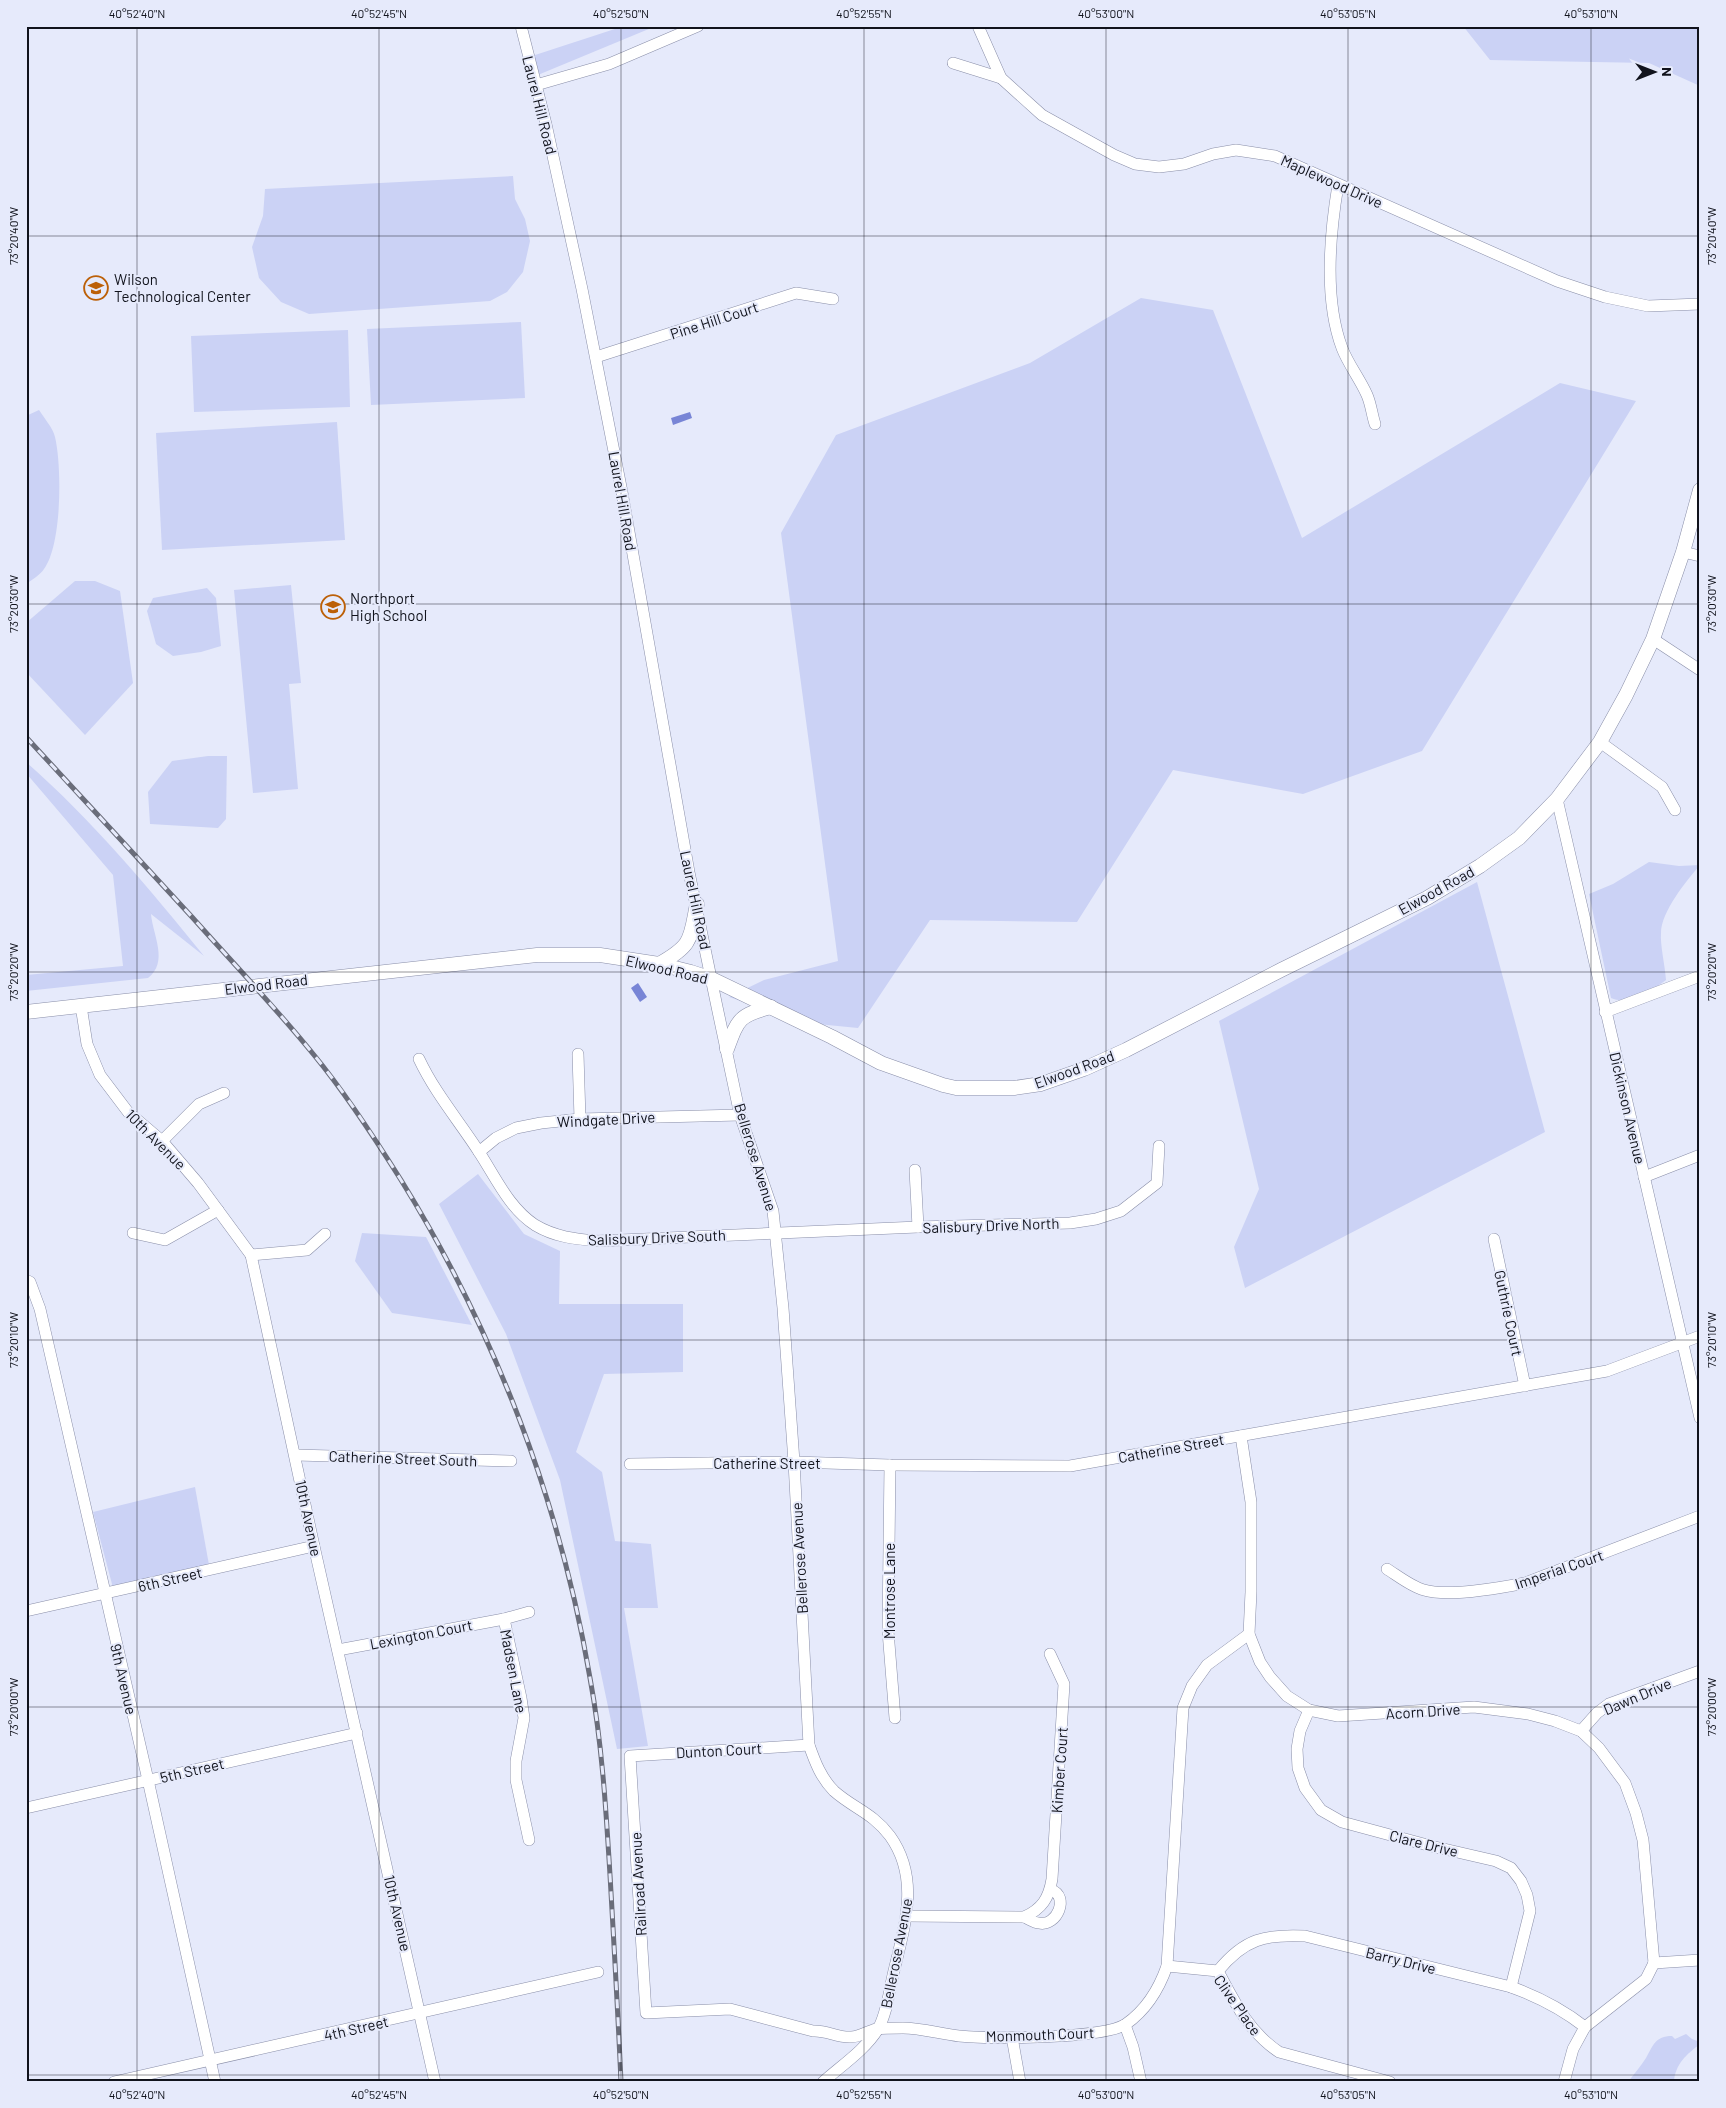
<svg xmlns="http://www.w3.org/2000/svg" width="1726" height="2108" font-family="Barlow,sans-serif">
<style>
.green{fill:#cbd2f5}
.water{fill:#7885d6}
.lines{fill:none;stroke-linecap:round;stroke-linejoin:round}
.minor-casing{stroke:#898ea8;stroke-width:12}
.major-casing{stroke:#898ea8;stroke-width:15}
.minor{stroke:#fff;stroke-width:11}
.major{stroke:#fff;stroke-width:14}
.rail-casing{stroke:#6a6d7a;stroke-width:5}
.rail{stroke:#e6eafb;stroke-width:3;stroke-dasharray:9;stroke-linecap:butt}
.ticks{fill:none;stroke:#11131c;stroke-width:1;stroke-opacity:0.45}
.labels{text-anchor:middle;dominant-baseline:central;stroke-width:4;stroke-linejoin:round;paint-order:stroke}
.street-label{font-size:15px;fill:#11131c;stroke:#e6eafb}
.poi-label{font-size:15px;fill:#11131c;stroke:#e6eafb;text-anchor:start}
.neatline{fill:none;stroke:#11131c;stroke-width:2}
.ticks-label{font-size:12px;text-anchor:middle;fill:#11131c}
</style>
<rect width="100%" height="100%" fill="#e6eafb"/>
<g class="green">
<path d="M624 26H656L533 77 529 57Z"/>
<path d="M1463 26H1700V86L1649 63 1490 60Z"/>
<path d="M513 176 515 199 525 219 530 241 523 272 507 292 490 301 309 314 281 302 259 278 252 247 263 216 265 189Z"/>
<path d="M1141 298 1213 310 1302 538 1560 383 1636 401 1422 751 1303 794 1173 770 1077 922 930 920 858 1028 787 1021 753 1005 729 997 764 980 838 961 781 533 836 435 1030 363Z"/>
<path d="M521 322 525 398 371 405 367 329Z"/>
<path d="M348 330 350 407 194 412 191 336Z"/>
<path d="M39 410C44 418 53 428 55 437 62 466 62 545 44 569 40 575 32 580 26 584V416Z"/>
<path d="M337 422 345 540 162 550 156 433Z"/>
<path d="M75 581H95L120 591 133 683 85 735 26 672V623Z"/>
<path d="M291 585 301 683 289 684 298 789 253 793 234 590Z"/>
<path d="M207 588 216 598 221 646 201 652 173 656 156 644 147 611 153 598Z"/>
<path d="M208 756H227L226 819 218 828 150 824 148 792 172 761Z"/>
<path d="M26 762C92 820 149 888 204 956L151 914C153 936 169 962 148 978L26 991V975L123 966 113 875 26 773Z"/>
<path d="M1649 862 1679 866 1700 865C1686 881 1661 912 1661 933 1660 945 1665 965 1666 980 1651 991 1629 1006 1611 998L1589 894 1613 884Z"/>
<path d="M1477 882 1545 1132 1245 1288 1234 1247 1259 1189 1219 1021Z"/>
<path d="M478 1174 524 1234 560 1251 559 1304H683V1372L604 1374 576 1452 602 1472 615 1541 651 1544 658 1608H624L648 1746 617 1749 560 1480 506 1334 439 1204Z"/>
<path d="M362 1233 426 1237 472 1325 392 1313 355 1261Z"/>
<path d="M195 1487 209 1565 113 1588 93 1512Z"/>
<path d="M1686 2034 1692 2039 1700 2042V2044C1687 2054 1675 2064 1674 2082H1628C1634 2074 1641 2066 1646 2058 1653 2046 1655 2036 1672 2036L1675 2039Z"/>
</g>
<g class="water">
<path d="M690 412 692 418 673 425 671 418Z"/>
<path d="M638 983 647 997 640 1002 631 988Z"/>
</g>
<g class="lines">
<g class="minor-casing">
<g id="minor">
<path d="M521 26 546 124 582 289 622 492 689 872 716 1002 740 1115 773 1211 783 1308 794 1462 809 1745C815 1762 821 1778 834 1791 853 1808 873 1813 890 1836 921 1879 904 1928 893 1975 889 1992 887 2013 878 2029 865 2050 842 2065 823 2082"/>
<path d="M978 26 1001 78 1042 115 1114 155 1135 164 1159 167 1184 164 1213 154 1236 150 1275 156 1557 281 1605 297 1648 306 1700 304"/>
<path d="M953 63 1001 78"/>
<path d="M536 85 609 64 698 26"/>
<path d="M1338 185C1330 233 1324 300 1342 348 1348 364 1360 379 1367 395 1371 404 1372 415 1375 424"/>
<path d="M596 357 796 293 833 299"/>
<path d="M1683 552 1700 556"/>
<path d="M1653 639 1700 670"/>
<path d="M1600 742 1662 787 1675 810"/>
<path d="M1557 799 1700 1418"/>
<path d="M81 1006 87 1044 100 1075 128 1112 162 1141 198 1183 251 1255 314 1546 435 2082"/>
<path d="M1605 1012 1700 976"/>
<path d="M578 1054 580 1119"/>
<path d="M419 1059C435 1093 459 1121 479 1152 496 1178 509 1208 535 1225 555 1237 575 1239 598 1241L918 1227 1070 1223 1096 1219 1121 1211 1157 1183 1159 1146"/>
<path d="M162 1141 199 1104 224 1093"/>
<path d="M479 1152 496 1138 516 1128 541 1123 580 1119 740 1115"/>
<path d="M915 1170 918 1227"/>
<path d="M1644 1177 1700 1155"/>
<path d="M133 1233 165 1240 218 1210"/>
<path d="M1494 1239 1525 1386"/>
<path d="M251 1255 307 1250 325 1234"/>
<path d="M26 1280 30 1282 40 1309 148 1780 215 2082"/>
<path d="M1241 1436 1251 1502V1592L1249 1634 1260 1662 1270 1677 1287 1696 1309 1710 1338 1716 1474 1707 1528 1714 1555 1721 1581 1731 1599 1748 1625 1783 1636 1813 1643 1840 1654 1963"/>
<path d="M296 1455 511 1461"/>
<path d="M630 1464 794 1462 890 1465 1070 1466 1607 1371 1700 1336"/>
<path d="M890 1465 888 1631 895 1718"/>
<path d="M1387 1569C1398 1576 1412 1587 1424 1590 1447 1597 1500 1588 1525 1583L1700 1516"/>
<path d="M26 1611 314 1546"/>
<path d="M504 1619 521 1698 524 1718 516 1761V1780L529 1840"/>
<path d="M338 1650 504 1619 529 1612"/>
<path d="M1309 1710 1300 1731 1297 1749 1298 1768 1305 1788 1321 1810 1342 1822 1431 1846 1496 1861 1511 1868 1521 1881 1527 1895 1530 1911 1511 1987"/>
<path d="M1581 1731 1597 1713 1609 1704 1700 1671"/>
<path d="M809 1745 630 1756 646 2013 730 2009 813 2031C826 2030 838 2038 851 2037 859 2037 868 2031 876 2029 884 2028 894 2028 903 2028 921 2028 941 2034 959 2036 989 2039 1103 2039 1126 2024 1146 2010 1159 1989 1167 1966L1183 1708 1192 1686 1207 1665 1249 1634"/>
<path d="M26 1808 357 1733"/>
<path d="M907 1916 1024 1917C1042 1909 1049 1898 1052 1879L1064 1684 1050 1654"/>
<path d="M1024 1917C1029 1919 1034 1923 1039 1923 1057 1927 1070 1896 1051 1890"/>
<path d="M1654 1963 1700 1960"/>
<path d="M1167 1966 1218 1971"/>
<path d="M1218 1971C1244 1939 1265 1934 1305 1936L1511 1987C1539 1997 1562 2009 1585 2027"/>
<path d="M1218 1971C1235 2003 1249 2032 1279 2052L1390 2082"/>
<path d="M1125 2025 1133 2047 1141 2082"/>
<path d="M1012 2037 1020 2082"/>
<path d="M114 2082 598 1972"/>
<path d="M1564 2082 1573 2049 1585 2027 1646 1979 1654 1963"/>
</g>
</g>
<g class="major-casing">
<g id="major">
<path d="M659 964C693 945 690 939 697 904"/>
<path d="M26 1012 537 955H600L659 964 691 972 712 979 832 1037 881 1063 943 1085 956 1088H1014L1041 1084 1084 1069 1126 1050 1281 970 1427 898 1480 866 1519 838 1557 799 1600 742 1626 695 1653 639 1683 552 1700 490"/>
<path d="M727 1049C738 1019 739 1015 771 1007"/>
</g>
</g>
<use href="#minor" class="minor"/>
<use href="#major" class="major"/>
<g class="rail-casing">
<path id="rail" d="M26 737C81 797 137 857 192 917 233 963 275 1007 314 1055 346 1094 374 1137 401 1180 495 1332 560 1501 590 1678 602 1743 606 1809 610 1875 614 1944 618 2013 621 2082"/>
</g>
<use href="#rail" class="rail"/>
</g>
<path class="ticks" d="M137 26V2082M379 26V2082M621 26V2082M864 26V2082M1106 26V2082M1348 26V2082M1591 26V2082M26 236H1700M26 604H1700M26 972H1700M26 1340H1700M26 1707H1700M26 2075H1700"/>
<defs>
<g id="school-ring" transform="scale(1.25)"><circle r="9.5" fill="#e6eafb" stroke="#bc6008" stroke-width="1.5"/><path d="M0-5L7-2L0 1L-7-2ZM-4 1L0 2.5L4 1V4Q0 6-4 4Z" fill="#bc6008"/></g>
</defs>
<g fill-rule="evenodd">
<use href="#school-ring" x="96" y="288"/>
<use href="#school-ring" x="333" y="607"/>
</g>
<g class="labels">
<g class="street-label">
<text transform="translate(540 105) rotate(76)">Laurel Hill Road</text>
<text transform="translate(1332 181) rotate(24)">Maplewood Drive</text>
<text transform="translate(714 320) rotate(-18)">Pine Hill Court</text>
<text transform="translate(623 501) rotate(80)">Laurel Hill Road</text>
<text transform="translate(1436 890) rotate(-29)">Elwood Road</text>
<text transform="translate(696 900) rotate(78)">Laurel Hill Road</text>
<text transform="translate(667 969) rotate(13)">Elwood Road</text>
<text transform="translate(266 984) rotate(-7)">Elwood Road</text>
<text transform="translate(1074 1069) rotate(-20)">Elwood Road</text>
<text transform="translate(1628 1108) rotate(77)">Dickinson Avenue</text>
<text transform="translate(606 1119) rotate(-3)">Windgate Drive</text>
<text transform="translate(156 1139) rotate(45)">10th Avenue</text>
<text transform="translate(756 1157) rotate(73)">Bellerose Avenue</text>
<text transform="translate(991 1225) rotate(-2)">Salisbury Drive North</text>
<text transform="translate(657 1237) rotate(-2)">Salisbury Drive South</text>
<text transform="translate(1509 1313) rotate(78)">Guthrie Court</text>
<text transform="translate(1171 1448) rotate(-10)">Catherine Street</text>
<text transform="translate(403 1458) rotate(2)">Catherine Street South</text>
<text x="767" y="1463">Catherine Street</text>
<text transform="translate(309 1518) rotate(78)">10th Avenue</text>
<text transform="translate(799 1558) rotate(-93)">Bellerose Avenue</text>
<text transform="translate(1559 1569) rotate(-19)">Imperial Court</text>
<text transform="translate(170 1579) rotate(-13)">6th Street</text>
<text transform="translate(889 1591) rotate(-90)">Montrose Lane</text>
<text transform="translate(421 1634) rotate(-11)">Lexington Court</text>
<text transform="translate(514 1671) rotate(79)">Madsen Lane</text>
<text transform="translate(124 1679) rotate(77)">9th Avenue</text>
<text transform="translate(1637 1696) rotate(-23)">Dawn Drive</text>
<text transform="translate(1423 1711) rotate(-4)">Acorn Drive</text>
<text transform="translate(719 1750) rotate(-3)">Dunton Court</text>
<text transform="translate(192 1770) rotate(-13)">5th Street</text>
<text transform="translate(1059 1770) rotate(-86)">Kimber Court</text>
<text transform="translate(1424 1843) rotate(14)">Clare Drive</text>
<text transform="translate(638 1884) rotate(-93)">Railroad Avenue</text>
<text transform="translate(398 1913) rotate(77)">10th Avenue</text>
<text transform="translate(896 1953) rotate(-79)">Bellerose Avenue</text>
<text transform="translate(1401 1960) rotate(14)">Barry Drive</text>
<text transform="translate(1238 2005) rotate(55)">Clive Place</text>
<text transform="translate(356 2028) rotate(-13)">4th Street</text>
<text transform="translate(1040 2034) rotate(-2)">Monmouth Court</text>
</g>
<g class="poi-label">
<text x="114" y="279">Wilson<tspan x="114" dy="17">Technological Center</tspan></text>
<text x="350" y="598">Northport<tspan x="350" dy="17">High School</tspan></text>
</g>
</g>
<rect width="1726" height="2108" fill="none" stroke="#e6eafb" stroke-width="55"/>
<g transform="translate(1654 72) rotate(90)" stroke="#e6eafb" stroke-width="4" paint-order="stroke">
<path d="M0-4L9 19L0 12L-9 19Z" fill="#11131c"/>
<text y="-8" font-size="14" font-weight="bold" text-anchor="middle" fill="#11131c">N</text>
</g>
<rect x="28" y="28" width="1670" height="2052" class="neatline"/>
<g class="ticks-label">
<text x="137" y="18">40°52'40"N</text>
<text x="379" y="18">40°52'45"N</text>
<text x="621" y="18">40°52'50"N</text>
<text x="864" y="18">40°52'55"N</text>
<text x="1106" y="18">40°53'00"N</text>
<text x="1348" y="18">40°53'05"N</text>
<text x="1591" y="18">40°53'10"N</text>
<text transform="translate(1712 236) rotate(-90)" y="4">73°20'40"W</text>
<text transform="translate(14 236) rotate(-90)" y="4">73°20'40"W</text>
<text transform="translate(1712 604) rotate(-90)" y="4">73°20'30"W</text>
<text transform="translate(14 604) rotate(-90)" y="4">73°20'30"W</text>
<text transform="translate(1712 972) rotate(-90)" y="4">73°20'20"W</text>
<text transform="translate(14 972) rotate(-90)" y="4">73°20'20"W</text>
<text transform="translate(1712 1340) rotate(-90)" y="4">73°20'10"W</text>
<text transform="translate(14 1340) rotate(-90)" y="4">73°20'10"W</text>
<text transform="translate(1712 1707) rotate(-90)" y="4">73°20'00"W</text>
<text transform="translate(14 1707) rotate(-90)" y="4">73°20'00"W</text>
<text x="137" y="2099">40°52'40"N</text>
<text x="379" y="2099">40°52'45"N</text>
<text x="621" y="2099">40°52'50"N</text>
<text x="864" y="2099">40°52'55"N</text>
<text x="1106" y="2099">40°53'00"N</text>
<text x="1348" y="2099">40°53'05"N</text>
<text x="1591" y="2099">40°53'10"N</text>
</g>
</svg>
